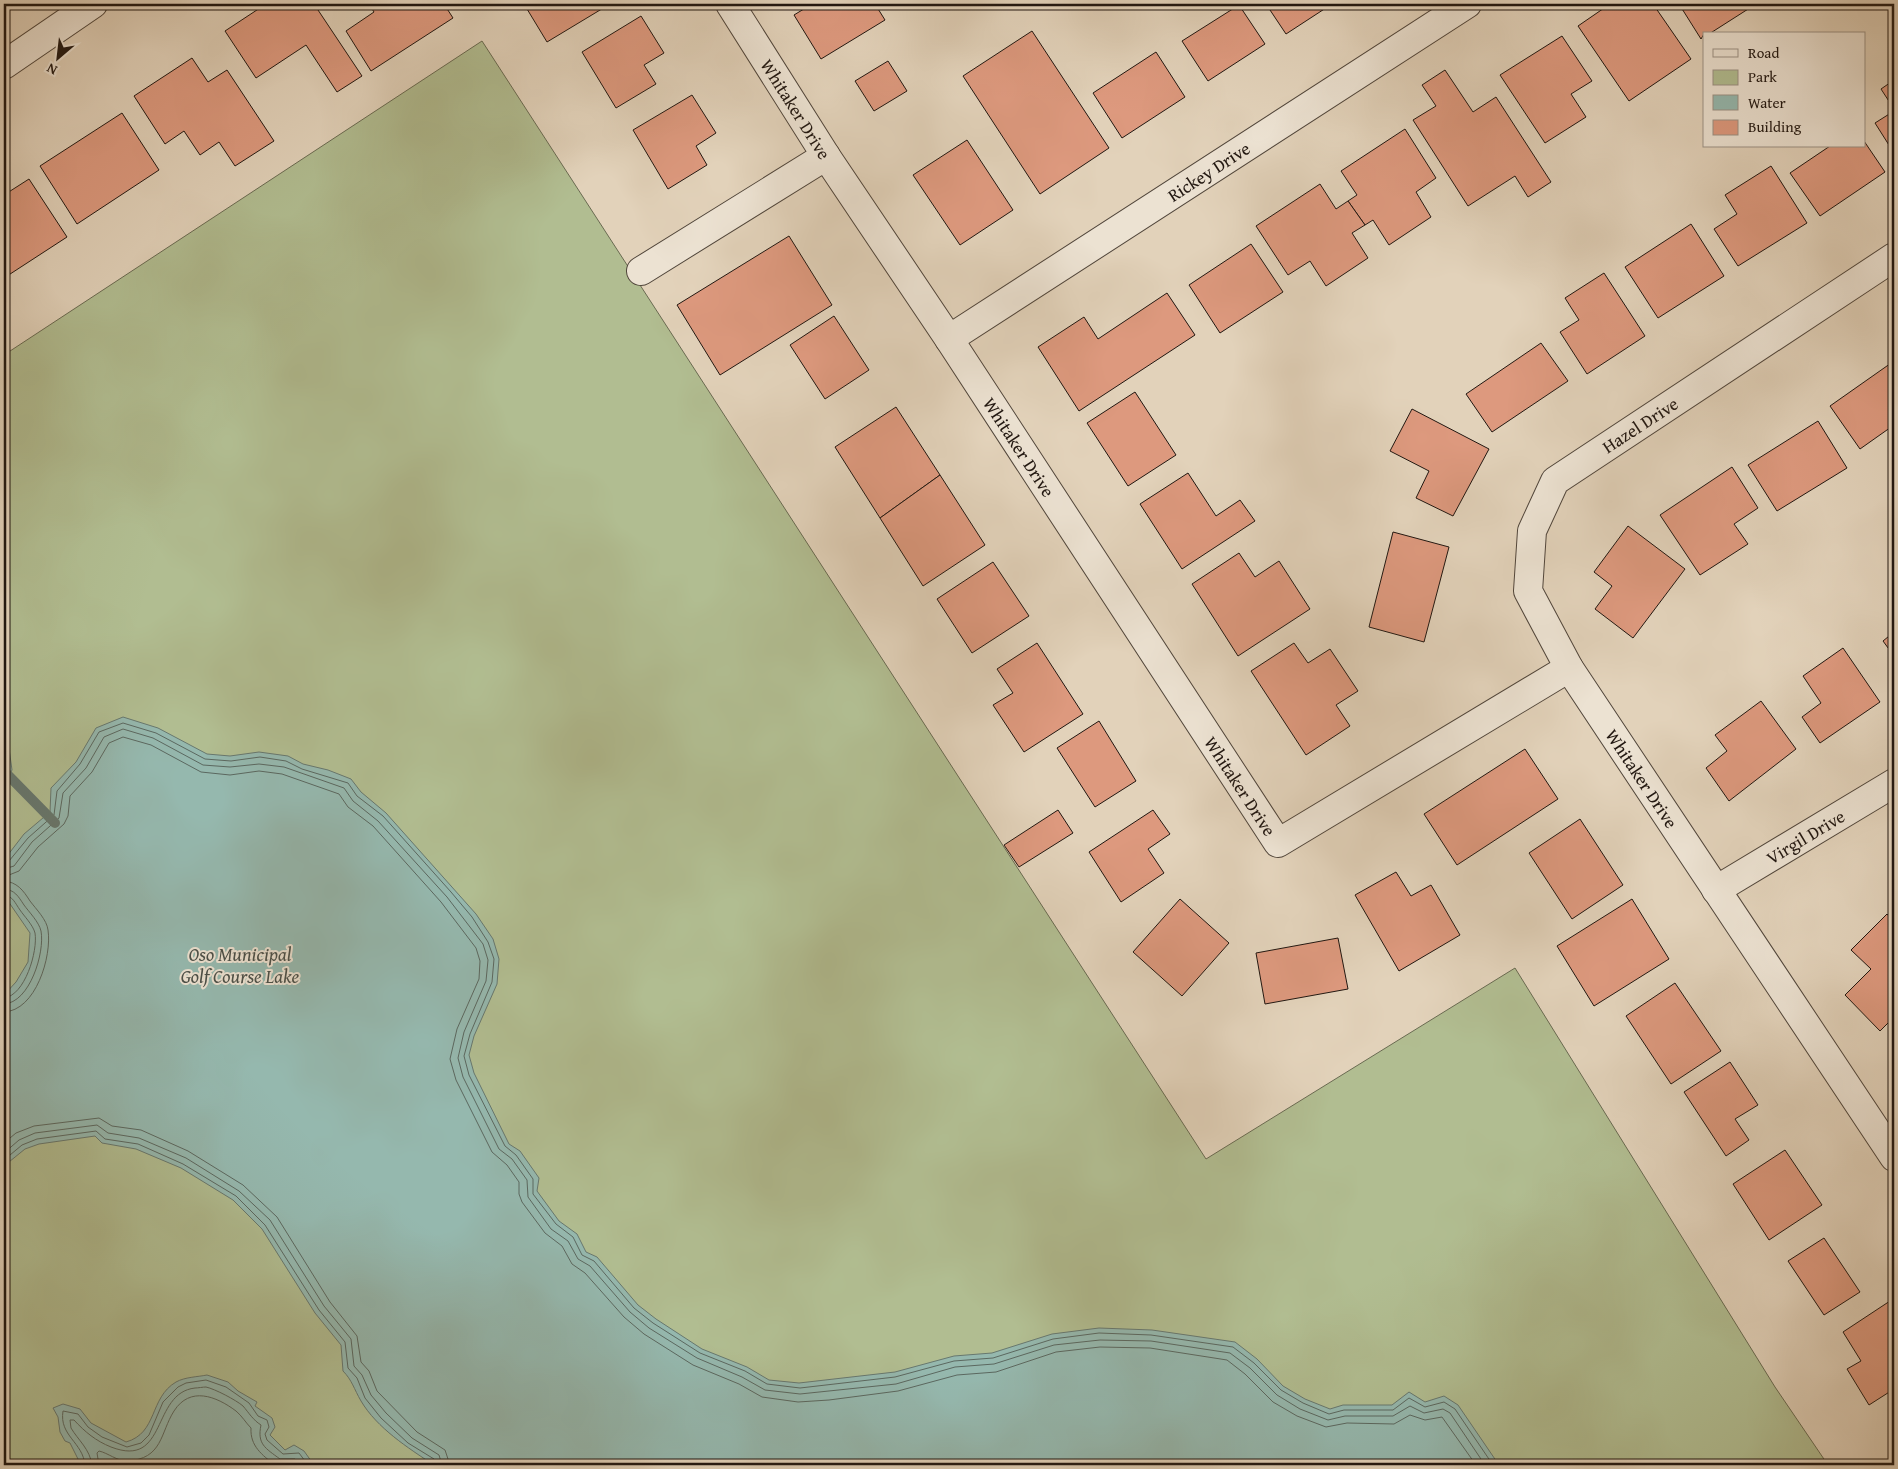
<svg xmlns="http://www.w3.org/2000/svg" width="1898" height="1469" font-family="'Gentium Book Plus',serif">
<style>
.green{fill:#b1bd91;stroke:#696a51}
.water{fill:#95b8ae;stroke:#67786f}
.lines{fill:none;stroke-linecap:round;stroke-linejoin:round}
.shore{stroke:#5b6860;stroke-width:1}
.stream{stroke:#67786f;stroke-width:10}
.building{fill:#dd997e;stroke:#211711}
.minor-casing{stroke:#51463b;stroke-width:30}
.minor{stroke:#ece2d2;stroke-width:28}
.labels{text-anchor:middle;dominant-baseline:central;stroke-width:4;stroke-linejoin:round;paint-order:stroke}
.street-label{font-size:18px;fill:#211711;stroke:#ece2d2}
.water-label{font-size:19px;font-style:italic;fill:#4a4f48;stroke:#ece2d2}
</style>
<rect width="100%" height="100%" fill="#e2d2ba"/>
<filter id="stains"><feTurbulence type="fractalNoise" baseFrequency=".004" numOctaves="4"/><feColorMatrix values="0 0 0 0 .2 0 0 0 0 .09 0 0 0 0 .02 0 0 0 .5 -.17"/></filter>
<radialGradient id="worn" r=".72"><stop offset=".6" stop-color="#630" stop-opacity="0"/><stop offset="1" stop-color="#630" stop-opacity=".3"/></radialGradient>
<path class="green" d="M482 41 1206 1159 1515 968 1775 1387 1828 1465H4V355Z"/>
<g class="water">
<path d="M123 717 158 728 207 754 230 756 259 752 288 756 303 764 328 770 351 779 361 792 386 813 476 914 493 939 499 959 497 984 474 1036 469 1055 474 1073 509 1144 520 1151 539 1178 537 1191 559 1221 577 1234 586 1252 597 1257 638 1305 656 1319 702 1349 747 1367 769 1380 799 1383 895 1372 954 1356 992 1353 1052 1334 1099 1328 1152 1330 1235 1342 1257 1359 1283 1386 1305 1399 1330 1409 1343 1405H1392L1409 1392 1425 1402 1444 1396 1458 1405 1499 1465H434C408 1448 377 1428 361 1401 354 1389 352 1380 343 1371L341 1345 315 1313 262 1229 233 1200 181 1168 136 1149 102 1143 95 1136 39 1144 25 1149 4 1166V995L16 982 28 962 30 933 8 901 4 900V860L24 834 50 812 51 788 76 762 96 728Z"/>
<path d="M7 734 12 770 4 785V735Z"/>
<path d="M207 1375 228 1382 238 1391 257 1402 255 1406 272 1418 275 1427 270 1435 285 1450 294 1445 304 1451 314 1465H81L70 1443 65 1441 60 1432 58 1417 53 1408 63 1404 80 1409 91 1423 126 1442C158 1433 149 1398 176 1382 185 1377 197 1377 207 1375Z"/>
</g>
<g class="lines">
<g class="shore">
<path d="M4 863 9 861 28 838 54 815 57 791 80 764 99 732 123 723 156 733 205 759 231 761 260 757 286 761 302 769 348 783 357 796 383 816 451 892 472 917 488 942 494 959 492 982 470 1034 464 1056 469 1075 505 1146 516 1155 533 1179V1194L556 1224 573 1237 582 1255 594 1261 634 1308 653 1323 700 1353 745 1371 767 1384 800 1388 895 1377 954 1361 993 1358 1053 1339 1099 1333 1151 1335 1233 1347 1254 1363 1281 1390 1303 1403 1329 1414 1344 1410H1393L1409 1398 1425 1407 1444 1402 1455 1409 1493 1465"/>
<path d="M4 869 14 866 32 842 59 818 63 793 86 768 104 737 123 729 153 738 203 765 230 767 259 764 284 767 344 788 353 801 378 821 447 897 483 944 488 960 486 981 464 1032 458 1058 463 1077 499 1149 512 1159 527 1180 528 1197 551 1229 568 1241 578 1259 590 1266 630 1312 649 1328 697 1358 742 1377 765 1390 800 1394 896 1384 955 1367 994 1364 1054 1345 1100 1340 1151 1341 1230 1353 1250 1368 1277 1395 1300 1409 1328 1420 1345 1416H1393L1410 1406 1424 1413 1443 1409 1450 1413 1485 1465"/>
<path d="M4 877 19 871 38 847 64 824 68 816 70 796 92 772 109 743 123 737 151 745 201 772 230 775 259 771 282 774 339 794 348 807 373 826 441 902 476 948 480 961 479 979 457 1029 450 1059 456 1080 492 1152 507 1165 519 1182V1194L522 1202 545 1233 562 1246 572 1264 585 1273 624 1317 644 1334 693 1365 739 1384 762 1397 798 1402 829 1400 898 1391 957 1375 996 1372 1056 1352 1100 1347 1150 1348 1227 1360 1245 1374 1273 1402 1297 1416 1326 1427 1347 1423 1394 1424 1410 1415 1425 1420 1442 1417 1476 1465"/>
<path d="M4 881C17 882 23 890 30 901 36 909 47 920 48 930 52 956 36 1011 4 1012"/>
<path d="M4 889C15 890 18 896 24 905 29 912 39 922 41 931 45 952 30 1003 4 1004"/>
<path d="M4 895C13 896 15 903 20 910 24 916 33 925 35 933 38 951 25 996 4 998"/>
<path d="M4 1143 16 1133 34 1126 99 1118 112 1126 141 1130 188 1151 243 1185 277 1217 330 1302 357 1336 361 1362 369 1371 377 1391 417 1432 445 1450 450 1465"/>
<path d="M4 1153 19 1140 35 1133 97 1125 108 1133 139 1138 186 1158 239 1191 270 1220 324 1306 351 1339 354 1366 362 1375 371 1395 386 1413 412 1438 439 1455 442 1465"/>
<path d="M4 1160 22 1145 37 1139 96 1131 105 1139 138 1144 183 1164 236 1196 265 1225 319 1310 345 1342 348 1368 357 1378 365 1398 381 1418 408 1443 434 1459 436 1465"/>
<path d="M85 1465C83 1442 59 1436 63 1411L78 1414 88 1427 102 1437 127 1447 141 1443 149 1435 163 1402 178 1387 186 1383 206 1380 226 1387 249 1403 258 1416 267 1420 269 1427 265 1434 267 1440 283 1454 299 1453 308 1465"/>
<path d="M92 1465C90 1449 78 1440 71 1428L70 1420H74C85 1432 96 1441 111 1447 168 1469 151 1393 195 1388 198 1388 203 1387 206 1387 215 1389 236 1400 243 1406 249 1413 253 1420 261 1425 257 1444 265 1448 280 1459H295L301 1465"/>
<path d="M99 1465 97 1453 99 1451C108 1453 117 1461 127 1461 163 1459 160 1433 174 1411 190 1386 216 1396 236 1411 242 1416 246 1423 251 1428 250 1446 262 1455 275 1465"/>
</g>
<path class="stream" d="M4 771 55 823"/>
</g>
<g class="building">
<path d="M266 4H314L362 76 337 92 306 45 256 78 225 31Z"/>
<path d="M369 4H444L453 18 371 71 346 31 374 12Z"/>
<path d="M524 4H610L547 42Z"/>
<path d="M812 4H875L885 20 821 59 794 15Z"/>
<path d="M1266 4H1332L1286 34Z"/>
<path d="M1610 4H1653L1691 59 1629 101 1578 26Z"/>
<path d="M1679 4H1756L1709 34H1704L1701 39Z"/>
<path d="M1239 5 1265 44 1208 81 1182 41Z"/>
<path d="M641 16 664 53 644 65 656 84 616 108 582 52Z"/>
<path d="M1032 31 1109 148 1040 194 963 76Z"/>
<path d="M1562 36 1592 81 1571 94 1586 117 1545 143 1500 75Z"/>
<path d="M1156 52 1185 97 1122 138 1093 93Z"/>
<path d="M192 58 208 82 227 70 274 141 235 166 219 142 200 155 184 131 165 144 134 96Z"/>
<path d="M888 61 907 91 874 111 855 81Z"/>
<path d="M1445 70 1473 112 1496 97 1551 182 1528 197 1515 176 1468 206 1413 120 1436 106 1422 85Z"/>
<path d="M1894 80V109L1881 89Z"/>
<path d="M692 95 716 133 696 146 707 165 668 189 633 130Z"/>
<path d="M1894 111V153L1875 123Z"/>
<path d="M122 113 159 170 77 224 40 166Z"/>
<path d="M1405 129 1436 178 1416 192 1431 217 1389 245 1373 220 1365 225 1348 201 1357 195 1341 171Z"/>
<path d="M967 140 1013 210 960 245 913 175Z"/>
<path d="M1864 141 1885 172 1820 216 1790 173 1830 146H1864Z"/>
<path d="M1771 166 1807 223 1738 266 1714 229 1737 214 1725 195Z"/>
<path d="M29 179 67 237 4 278V195Z"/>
<path d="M1320 184 1336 209 1348 201 1365 225 1352 233 1368 258 1326 286 1310 261 1288 275 1256 226Z"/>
<path d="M1691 224 1724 276 1658 318 1625 267Z"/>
<path d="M789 236 832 305 720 375 677 305Z"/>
<path d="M1251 244 1283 292 1220 333 1189 285Z"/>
<path d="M1604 273 1645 336 1587 374 1560 332 1579 320 1565 298Z"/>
<path d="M1167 293 1195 335 1079 411 1038 347 1084 317 1098 339Z"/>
<path d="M834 316 869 370 825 399 790 345Z"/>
<path d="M1541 343 1568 381 1492 432 1466 394Z"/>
<path d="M1894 361V425L1860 449 1830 406Z"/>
<path d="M1135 392 1176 455 1128 486 1087 423Z"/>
<path d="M896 407 940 475 880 518 835 447Z"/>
<path d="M1412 409 1489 449 1453 516 1416 498 1429 471 1390 451Z"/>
<path d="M1818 421 1847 468 1777 511 1748 465Z"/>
<path d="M1732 467 1758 508 1734 524 1748 544 1700 575 1660 515Z"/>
<path d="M1188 473 1216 516 1240 500 1255 521 1182 569 1140 504Z"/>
<path d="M940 475 985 545 923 586 880 518Z"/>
<path d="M1628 526 1685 569 1633 638 1595 609 1612 586 1594 572Z"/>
<path d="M1393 532 1449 547 1424 642 1369 627Z"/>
<path d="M1239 553 1255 577 1279 561 1310 609 1238 656 1192 584Z"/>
<path d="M993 562 1029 616 972 653 937 599Z"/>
<path d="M1894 632V656L1883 641Z"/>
<path d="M1037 643 1083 714 1024 752 993 705 1013 693 997 669Z"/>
<path d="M1294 643 1308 663 1330 649 1358 691 1336 705 1350 726 1306 755 1251 671Z"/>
<path d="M1843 648 1880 702 1820 743 1802 717 1821 703 1803 676Z"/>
<path d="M1761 701 1796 749 1729 801 1706 768 1727 751 1715 735Z"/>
<path d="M1099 721 1136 781 1095 807 1057 748Z"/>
<path d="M1525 749 1558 799 1457 865 1424 814Z"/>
<path d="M1058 810 1073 833 1019 867 1004 845Z"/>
<path d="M1153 810 1170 834 1148 849 1164 873 1121 902 1089 852Z"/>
<path d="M1580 819 1623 885 1572 919 1529 853Z"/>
<path d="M1396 872 1411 896 1431 885 1460 935 1399 971 1355 895Z"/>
<path d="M1180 899 1229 943 1182 996 1133 952Z"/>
<path d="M1632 899 1669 959 1594 1006 1557 946Z"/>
<path d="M1887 914 1894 922V1017L1880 1031 1845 995 1871 969 1851 950Z"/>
<path d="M1338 938 1348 989 1265 1004 1256 953Z"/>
<path d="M1675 983 1721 1051 1671 1084 1626 1016Z"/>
<path d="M1730 1062 1758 1105 1735 1119 1749 1140 1726 1156 1684 1092Z"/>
<path d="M1785 1150 1822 1205 1769 1240 1733 1184Z"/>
<path d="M1824 1238 1860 1292 1824 1315 1788 1261Z"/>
<path d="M1890 1301 1894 1308V1389L1869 1405 1847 1369 1861 1361 1843 1332Z"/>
</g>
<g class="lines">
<g class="minor-casing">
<g id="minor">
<path id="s1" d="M730 4 826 156 949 339 1278 843 1569 668"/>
<path d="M4 65 93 4"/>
<path id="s2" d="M1894 257 1555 481 1532 531 1528 591 1569 668 1894 1157"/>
<path d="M641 271 826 156"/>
<path id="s3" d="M949 339 1467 4"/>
<path id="s4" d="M1716 890 1894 783"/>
</g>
</g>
<use href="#minor" class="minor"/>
</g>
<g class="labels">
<g class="street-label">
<text stroke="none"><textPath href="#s1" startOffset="124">Whitaker Drive</textPath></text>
<text stroke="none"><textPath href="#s3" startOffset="309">Rickey Drive</textPath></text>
<text transform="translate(1640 425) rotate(-33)">Hazel Drive</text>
<text stroke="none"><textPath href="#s1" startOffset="529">Whitaker Drive</textPath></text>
<text stroke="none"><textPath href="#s2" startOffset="741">Whitaker Drive</textPath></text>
<text stroke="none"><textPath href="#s1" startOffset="934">Whitaker Drive</textPath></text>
<text stroke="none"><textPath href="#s4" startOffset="104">Virgil Drive</textPath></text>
</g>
<g class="water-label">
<text x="240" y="954">Oso Municipal<tspan x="240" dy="22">Golf Course Lake</tspan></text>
</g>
</g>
<rect width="1898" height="1469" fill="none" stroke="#e2d2ba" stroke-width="20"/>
<rect x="5" y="5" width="1888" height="1459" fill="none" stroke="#211711" stroke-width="2.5"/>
<rect x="10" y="10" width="1878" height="1449" fill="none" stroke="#211711"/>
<rect x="1703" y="32" width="162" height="115" fill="#ece2d2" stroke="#9b9185"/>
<rect x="1713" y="49" width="25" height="8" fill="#ece2d2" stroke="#9b9185"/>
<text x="1748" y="58" font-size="15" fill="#211711">Road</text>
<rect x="1713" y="70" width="25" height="15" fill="#b1bd91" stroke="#9b9185"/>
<text x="1748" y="82" font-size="15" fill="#211711">Park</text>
<rect x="1713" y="95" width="25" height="15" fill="#95b8ae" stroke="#9b9185"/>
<text x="1748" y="108" font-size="15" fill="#211711">Water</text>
<rect x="1713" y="120" width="25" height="15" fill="#dd997e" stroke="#9b9185"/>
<text x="1748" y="132" font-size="15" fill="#211711">Building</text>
<g transform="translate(58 58) rotate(208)" stroke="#ece2d2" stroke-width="4" paint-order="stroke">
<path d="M0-4L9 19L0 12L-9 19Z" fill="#211711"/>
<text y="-8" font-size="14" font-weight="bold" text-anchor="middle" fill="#211711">N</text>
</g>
<rect width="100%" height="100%" filter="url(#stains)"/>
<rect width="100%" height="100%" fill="url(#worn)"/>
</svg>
